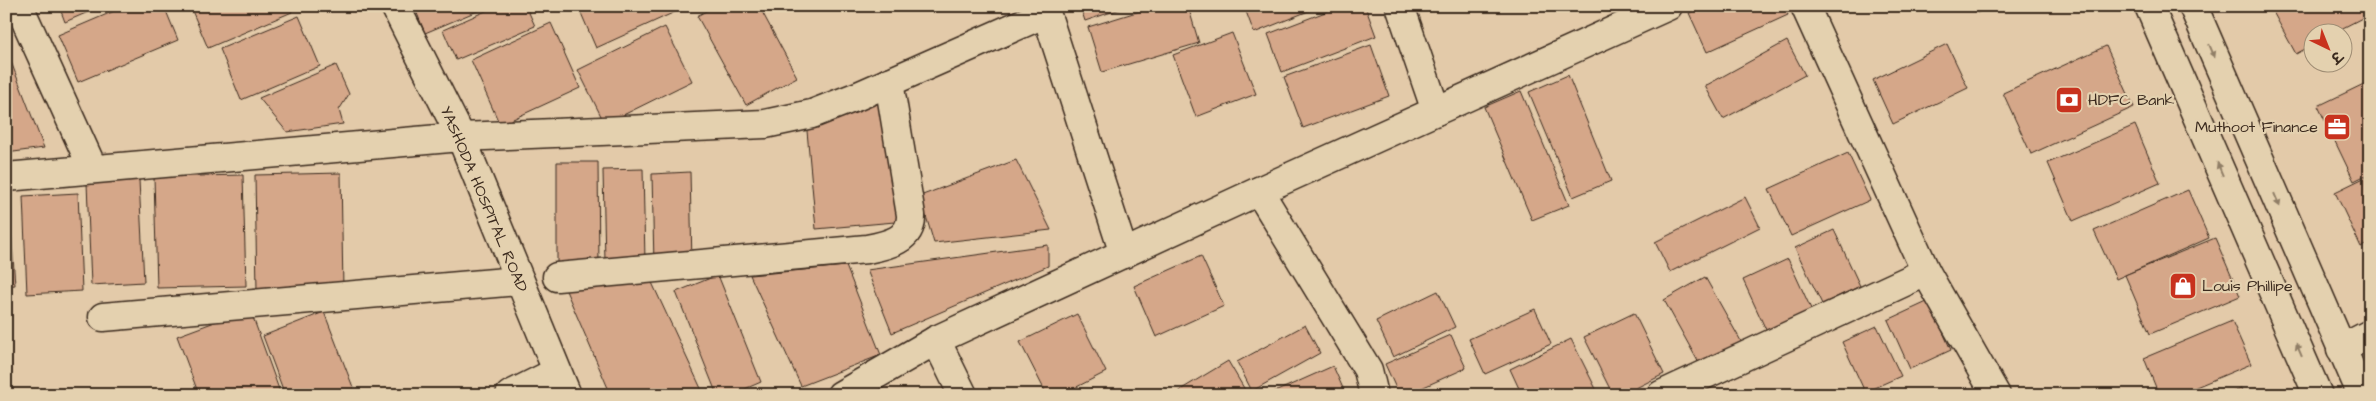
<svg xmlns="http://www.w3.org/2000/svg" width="2376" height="401" font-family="'Architects Daughter','Playpen Sans Deva',sans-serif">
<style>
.building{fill:#d5a789;stroke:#3b2a1e}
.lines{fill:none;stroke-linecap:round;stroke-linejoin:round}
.minor-casing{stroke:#3b2a1e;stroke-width:31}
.minor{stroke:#e4d1af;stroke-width:28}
.oneway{fill:#907e66}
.labels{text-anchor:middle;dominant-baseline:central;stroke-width:4.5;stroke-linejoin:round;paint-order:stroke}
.poi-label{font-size:16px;fill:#3b2a1e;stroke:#e4d1af;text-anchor:start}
.street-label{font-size:16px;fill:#3b2a1e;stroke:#e4d1af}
</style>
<rect width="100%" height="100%" fill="#e3caa9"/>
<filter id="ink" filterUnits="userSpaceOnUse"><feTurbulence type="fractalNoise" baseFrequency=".02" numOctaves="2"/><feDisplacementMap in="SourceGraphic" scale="10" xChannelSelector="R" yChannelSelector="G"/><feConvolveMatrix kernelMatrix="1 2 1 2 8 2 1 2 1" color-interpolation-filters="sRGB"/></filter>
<g filter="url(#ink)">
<g class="building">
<path d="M59 6H102L65 22Z"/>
<path d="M126 6H164L178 40 78 82 58 35Z"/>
<path d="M190 6H290L292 12 208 48Z"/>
<path d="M414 6H489L425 33Z"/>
<path d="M497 6H526L535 26 456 60 443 30Z"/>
<path d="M578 6H688L596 48Z"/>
<path d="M715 6H759L797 77 746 105 697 16Z"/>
<path d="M1080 6H1129L1085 21Z"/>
<path d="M1156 6H1188L1199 43 1102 72 1088 27Z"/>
<path d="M1244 6H1321L1254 33Z"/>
<path d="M1341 6H1365L1376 36 1282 72 1268 34Z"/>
<path d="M1705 6H1784L1788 15 1707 52 1689 13Z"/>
<path d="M1974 6H1992L1977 13Z"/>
<path d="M2278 6H2370V14L2335 32H2314V44L2296 54 2272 10Z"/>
<path d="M299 16 320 66 241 100 220 49Z"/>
<path d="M551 23 580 88 500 125 471 60Z"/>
<path d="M665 27 692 81 605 124 578 70Z"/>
<path d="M1232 33 1256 94 1196 117 1173 55Z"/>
<path d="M1787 41 1805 75 1723 119 1705 86Z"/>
<path d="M1947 44 1968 88 1893 124 1873 80Z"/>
<path d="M1371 45 1389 96 1303 128 1284 77Z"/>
<path d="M2106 46 2134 107 2031 154 2003 93Z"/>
<path d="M6 54H8L44 148 6 153Z"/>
<path d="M336 65 349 94 339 110 343 124 287 132 259 98Z"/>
<path d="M1568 75 1611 181 1573 197 1529 92Z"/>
<path d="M2370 81V173L2354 181 2318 106Z"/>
<path d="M1521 91 1569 205 1532 220 1484 107Z"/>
<path d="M882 101 906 221 816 229 806 120Z"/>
<path d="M2135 125 2160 183 2073 221 2048 163Z"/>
<path d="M1848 153 1870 200 1791 236 1769 189Z"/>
<path d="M1016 160 1051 230 934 243 920 196Z"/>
<path d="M557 162H598L599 268 557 269Z"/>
<path d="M643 169 645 261 605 262 603 170Z"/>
<path d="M690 172 692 264 654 265 652 174Z"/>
<path d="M341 173 343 289 257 291 255 175Z"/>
<path d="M243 175 246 286 157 288 154 177Z"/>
<path d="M2370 175V243L2361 247 2335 192Z"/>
<path d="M139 180 144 282 91 285 87 183Z"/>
<path d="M2188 190 2209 238 2116 279 2094 231Z"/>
<path d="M78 193 82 291 27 294 23 196Z"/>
<path d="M1745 197 1760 227 1670 272 1655 242Z"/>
<path d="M6 200H9L15 285 6 286Z"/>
<path d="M1834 230 1860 286 1822 304 1795 248Z"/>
<path d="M2215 238 2240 296 2150 334 2125 275Z"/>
<path d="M1048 245V266L892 333 867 270Z"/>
<path d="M1201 256 1224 306 1156 337 1134 286Z"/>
<path d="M1788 259 1812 311 1767 332 1743 280Z"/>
<path d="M846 266 881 355 801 386 750 275Z"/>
<path d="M648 274 704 395H611L561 279Z"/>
<path d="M718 275 761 382 731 395H717L676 292Z"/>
<path d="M1705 277 1746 350 1705 374 1664 300Z"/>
<path d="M1438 291 1455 327 1393 357 1376 321Z"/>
<path d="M1929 301 1951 350 1910 369 1888 320Z"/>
<path d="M250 309 281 395H199L177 336Z"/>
<path d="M1535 309 1551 344 1485 374 1469 339Z"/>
<path d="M324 312 356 395H285L263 336Z"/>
<path d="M1634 313 1664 374 1622 395H1613L1584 337Z"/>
<path d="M1077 314 1106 372 1061 395H1047L1020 342Z"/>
<path d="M2232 321 2251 364 2177 395H2159L2144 358Z"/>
<path d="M1305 325 1320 353 1252 391 1237 362Z"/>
<path d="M1877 326 1901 376 1865 392 1842 342Z"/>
<path d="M1451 335 1466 368 1406 395H1399L1385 364Z"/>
<path d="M1571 339 1599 395H1522L1510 369Z"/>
<path d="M1228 361 1248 395H1182L1180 390Z"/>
<path d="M1333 366 1346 395H1268Z"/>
<path d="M1982 387 1986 395H1966Z"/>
<path d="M2241 388 2243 395H2224Z"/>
</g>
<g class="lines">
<g class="minor-casing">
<g id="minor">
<path d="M19 6 93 169"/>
<path d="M395 6 461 137 567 395"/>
<path d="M1044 6 1124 254"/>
<path d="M1400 6 1436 111"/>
<path d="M1805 6 1926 272 1996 395"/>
<path d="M2149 6 2318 395"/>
<path d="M2193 6 2362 395"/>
<path d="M6 177 461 137 765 124 812 114 858 96 1046 13"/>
<path d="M1259 191 1368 370 1374 395"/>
<path d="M557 277 867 249C888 245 912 240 911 215L889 82"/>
<path d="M103 317 518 281"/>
<path d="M936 340 963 395"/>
<path d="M2341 349 2370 334"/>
<path d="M510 395 556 372"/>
<path d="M841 395 936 340 1259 191 1668 6"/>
<path d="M1661 395 1926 272"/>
</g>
</g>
<use href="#minor" class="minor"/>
</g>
<defs><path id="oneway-solid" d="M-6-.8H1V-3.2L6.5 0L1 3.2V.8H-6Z" transform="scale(1.25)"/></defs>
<g class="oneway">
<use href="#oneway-solid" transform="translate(2212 51) rotate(67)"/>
<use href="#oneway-solid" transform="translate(2220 169) rotate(-113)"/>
<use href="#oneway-solid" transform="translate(2277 200) rotate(67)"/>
<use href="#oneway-solid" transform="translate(2299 350) rotate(-113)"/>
</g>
</g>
<defs>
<g id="bank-square" transform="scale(1.4375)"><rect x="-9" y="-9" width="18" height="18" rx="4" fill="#c8321e" stroke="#e4d1af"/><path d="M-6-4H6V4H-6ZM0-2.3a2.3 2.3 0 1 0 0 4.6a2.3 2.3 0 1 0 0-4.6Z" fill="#fff"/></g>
<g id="office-square" transform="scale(1.4375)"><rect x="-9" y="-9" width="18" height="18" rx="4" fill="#c8321e" stroke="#e4d1af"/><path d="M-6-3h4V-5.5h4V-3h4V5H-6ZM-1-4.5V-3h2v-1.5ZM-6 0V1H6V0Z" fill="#fff"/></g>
<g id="shop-square" transform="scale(1.4375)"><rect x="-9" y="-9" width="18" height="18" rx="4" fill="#c8321e" stroke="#e4d1af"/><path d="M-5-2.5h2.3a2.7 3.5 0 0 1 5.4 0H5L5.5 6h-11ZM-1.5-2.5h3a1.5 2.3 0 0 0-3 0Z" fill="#fff"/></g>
</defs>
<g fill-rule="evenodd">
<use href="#bank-square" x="2069" y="100"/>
<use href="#office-square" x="2337" y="127"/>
<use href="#shop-square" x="2183" y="286"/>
</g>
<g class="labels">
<g class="poi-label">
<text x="2088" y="100">HDFC Bank</text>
<text x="2318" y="127" text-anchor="end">Muthoot Finance</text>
<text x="2202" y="286">Louis Phillipe</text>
</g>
<g class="street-label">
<text transform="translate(484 199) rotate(67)">YASHODA HOSPITAL ROAD</text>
</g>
</g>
<rect width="2376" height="401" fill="none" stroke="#e4d1af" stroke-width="25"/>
<rect x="12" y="12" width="2351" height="376" fill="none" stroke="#3b2a1e" stroke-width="2" filter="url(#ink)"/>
<g transform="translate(2328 48) rotate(137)"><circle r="24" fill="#e4d1af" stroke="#a08e75"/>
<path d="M0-4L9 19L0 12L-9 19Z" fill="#c8321e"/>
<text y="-8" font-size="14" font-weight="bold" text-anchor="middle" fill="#3b2a1e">उ</text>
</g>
</svg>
